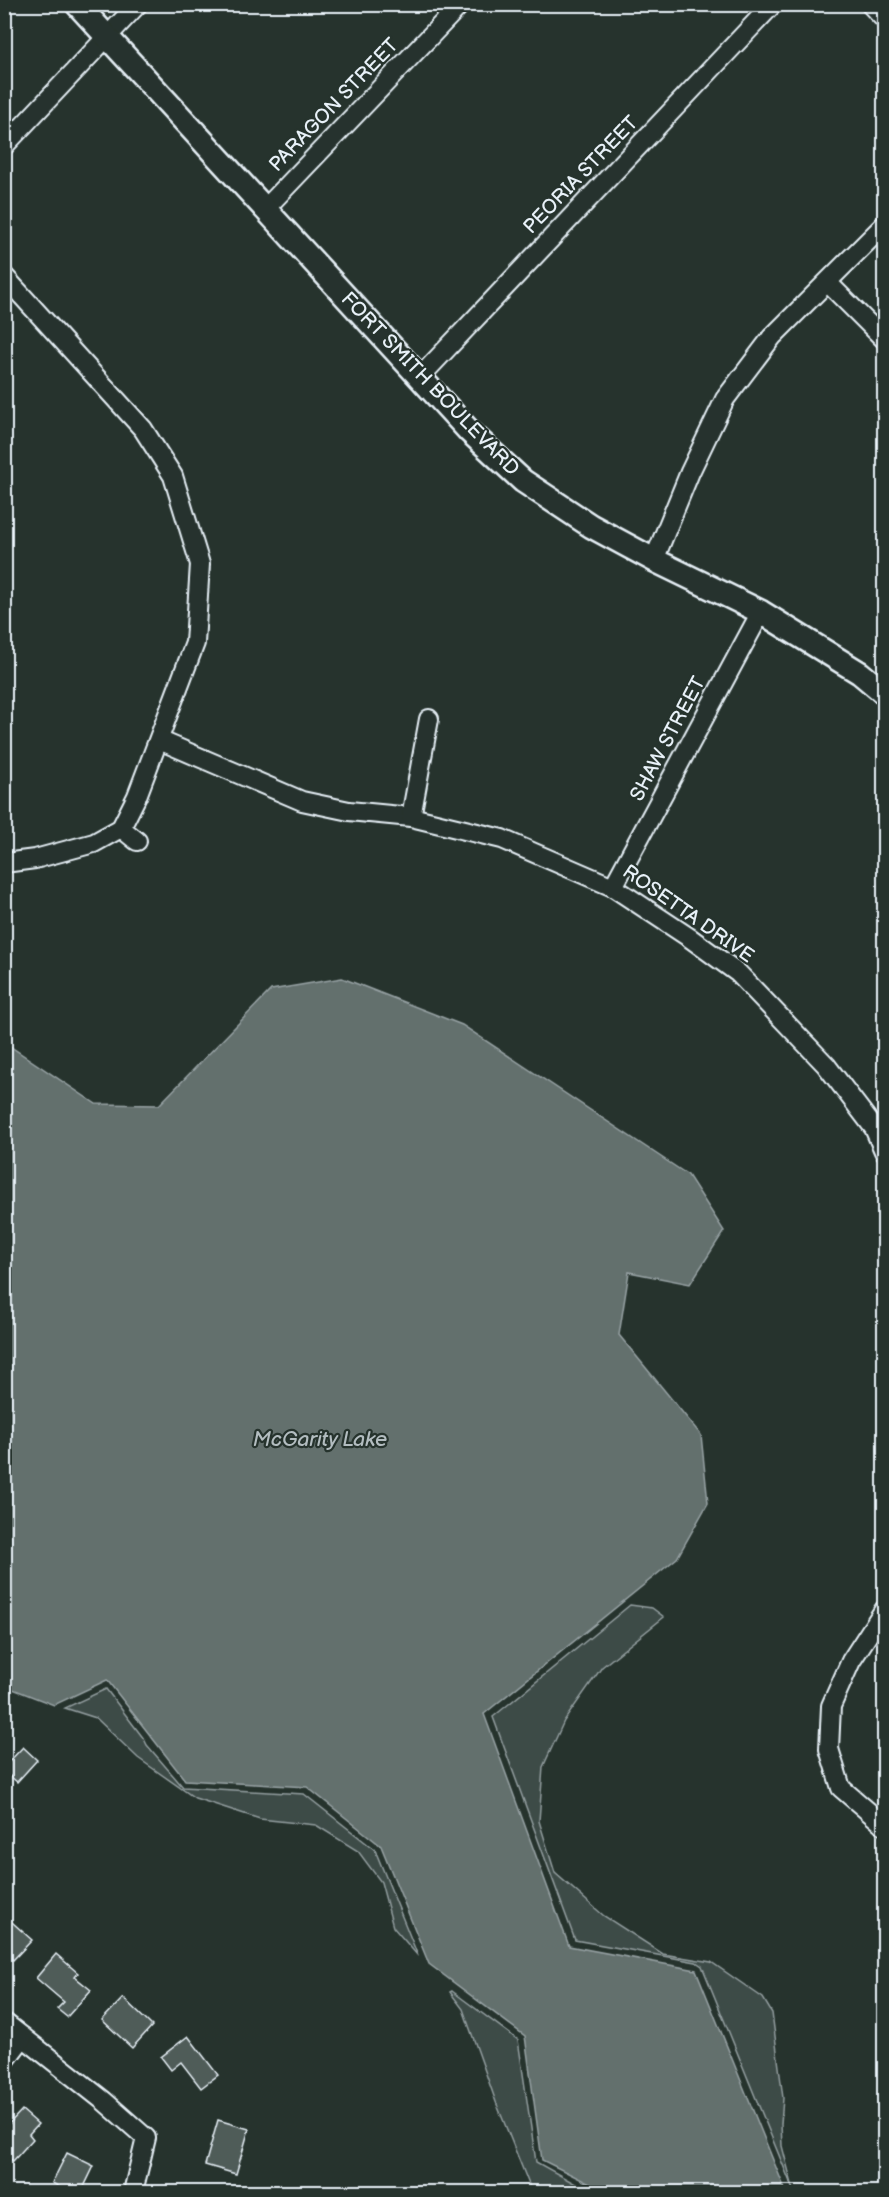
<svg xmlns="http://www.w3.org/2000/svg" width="889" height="2197" font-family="'Balsamiq Sans',sans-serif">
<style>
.green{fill:#3e4b47;stroke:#939ea0;stroke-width:1.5}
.water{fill:#636f6d;stroke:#98a3a5;stroke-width:1.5}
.building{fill:#505c59;stroke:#e8f1f8;stroke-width:1.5}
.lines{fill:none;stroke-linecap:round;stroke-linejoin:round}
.minor-casing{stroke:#e8f1f8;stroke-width:22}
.tertiary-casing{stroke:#e8f1f8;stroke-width:27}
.minor{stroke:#26332d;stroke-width:18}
.tertiary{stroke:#26332d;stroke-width:22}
.labels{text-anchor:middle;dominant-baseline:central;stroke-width:4.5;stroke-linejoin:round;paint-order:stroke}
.street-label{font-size:20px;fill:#e8f1f8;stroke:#26332d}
.water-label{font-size:21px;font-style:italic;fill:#b3bdc0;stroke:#26332d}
</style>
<rect width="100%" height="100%" fill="#26332d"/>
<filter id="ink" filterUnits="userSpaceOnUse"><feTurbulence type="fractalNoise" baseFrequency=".0167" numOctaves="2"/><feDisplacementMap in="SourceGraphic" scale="12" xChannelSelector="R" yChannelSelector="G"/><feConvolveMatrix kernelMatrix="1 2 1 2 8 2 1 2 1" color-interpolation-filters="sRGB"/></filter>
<g filter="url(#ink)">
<g class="green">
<path d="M630 1605 652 1608 664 1617 602 1667 564 1721 543 1767 539 1821 555 1873 604 1916 663 1954 711 1962 763 1998 772 2013 783 2098 781 2124 782 2146 794 2192 702 1966 696 1962 575 1940 493 1717Z"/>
<path d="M106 1689 144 1739 147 1745 183 1787 304 1794 375 1850 418 1956 393 1927 381 1882 358 1851 316 1825 260 1819 195 1798 138 1758 96 1718 65 1708Z"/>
<path d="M452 1991 518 2040 536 2162 590 2192H574L570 2186 556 2192H532L496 2102 463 2009 450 1992Z"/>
</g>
<path class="water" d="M342 978 462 1025 688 1175 724 1231 690 1284 629 1272 619 1335 701 1435 708 1503 677 1558 484 1714 569 1946 696 1970 786 2192H606L542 2160 525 2036 429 1964 381 1846 307 1787 185 1780 107 1680 54 1705 5 1686V1043L96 1104 159 1105 271 990Z"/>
<g class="building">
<path d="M23 1747 37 1760 17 1782 4 1771V1767Z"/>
<path d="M4 1915 32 1940 13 1960 4 1953Z"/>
<path d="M56 1954 78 1973 75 1977 91 1990 67 2017 57 2009 64 2002 36 1978Z"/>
<path d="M123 1998 152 2026 132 2048 102 2020Z"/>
<path d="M188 2036 218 2075 201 2088 181 2062 171 2070 161 2057Z"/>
<path d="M22 2110 38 2124 29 2134 33 2139 13 2161 4 2154V2129Z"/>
<path d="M218 2120 249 2129 236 2174 205 2165Z"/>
<path d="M67 2153 94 2166 81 2193H59L62 2188 52 2183Z"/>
</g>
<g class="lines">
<g class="minor-casing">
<g id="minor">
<path d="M870 4 884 19"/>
<path d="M4 146 138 4"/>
<path d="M264 210 461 4"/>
<path d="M4 276 143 429 173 476 200 564 195 643 137 796 121 828 94 843 35 859 4 863"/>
<path d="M828 283 884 339"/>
<path d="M420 377 773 4"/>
<path d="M654 560 690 472 725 399 772 337 884 225"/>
<path d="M159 740 302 801 349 811 411 817 502 839 613 887 690 938 738 973 826 1065 874 1128 884 1151"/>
<path d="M411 817 429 719"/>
<path d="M121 828 137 841"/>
<path d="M613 887 761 612"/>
<path d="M884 1610 851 1661 831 1706 829 1749 841 1788 884 1825"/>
<path d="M4 2022 104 2101 146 2138 133 2192"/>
<path d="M4 2062 23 2037"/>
</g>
</g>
<g class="tertiary-casing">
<path id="tertiary" d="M77 4 470 432 523 481 591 526 654 560 761 612 860 673 884 693"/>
</g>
<use href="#minor" class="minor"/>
<use href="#tertiary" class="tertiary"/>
</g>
</g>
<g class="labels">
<g class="street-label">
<text transform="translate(334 105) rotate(-46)">PARAGON STREET</text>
<text transform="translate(581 175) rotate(-46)">PEORIA STREET</text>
<text transform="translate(430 384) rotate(46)">FORT SMITH BOULEVARD</text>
<text transform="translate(668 739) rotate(-62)">SHAW STREET</text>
<text transform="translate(688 914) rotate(35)">ROSETTA DRIVE</text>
</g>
<g class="water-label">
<text x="320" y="1439">McGarity Lake</text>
</g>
</g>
<rect width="889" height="2197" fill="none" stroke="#26332d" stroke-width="24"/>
<rect x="12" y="12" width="865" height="2173" fill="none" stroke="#e8f1f8" stroke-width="2" filter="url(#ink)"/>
</svg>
